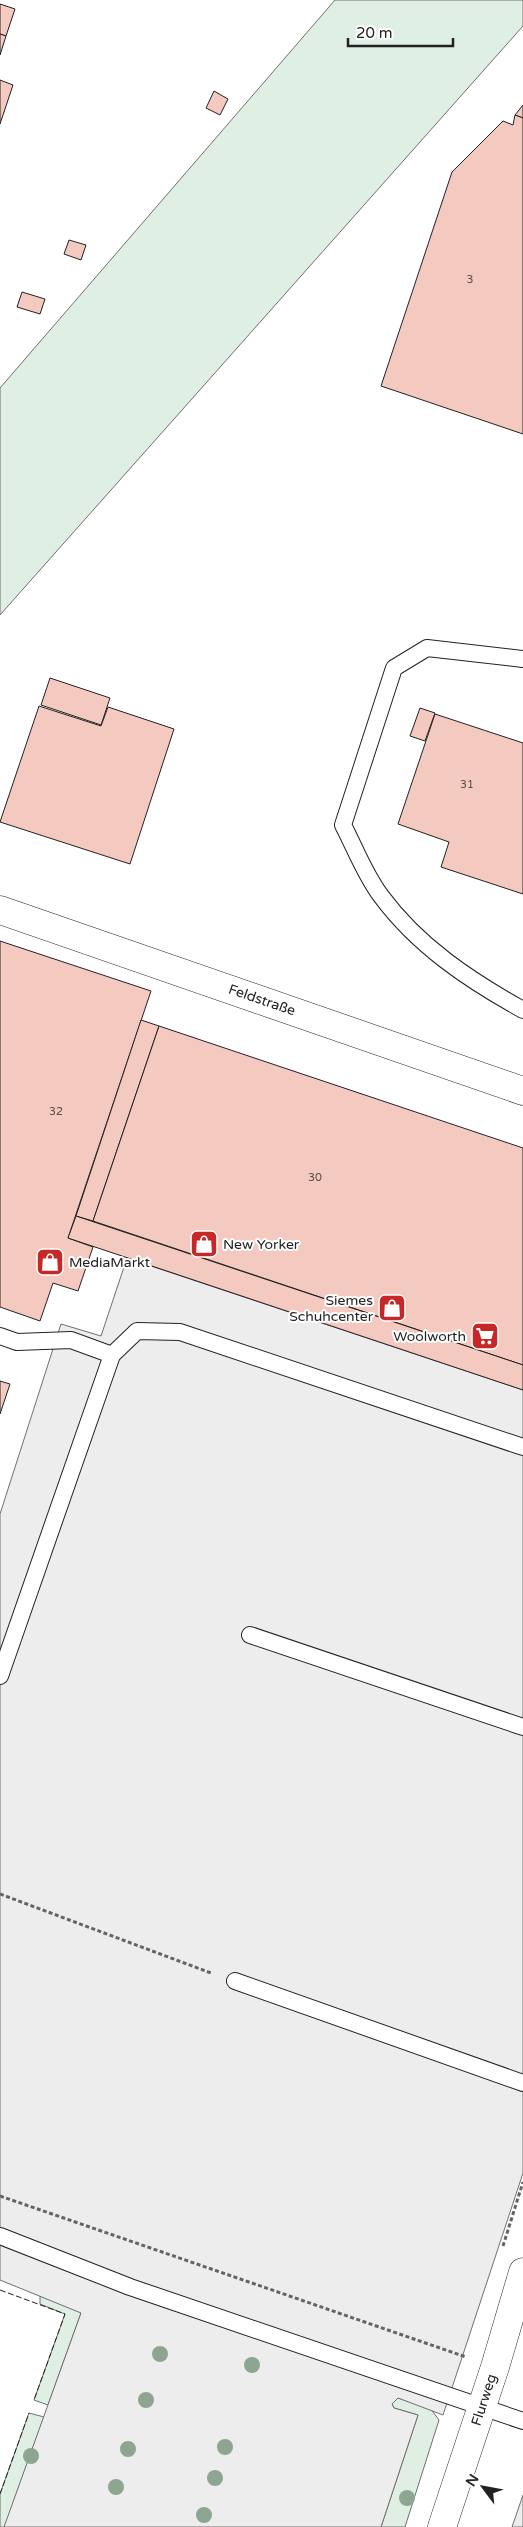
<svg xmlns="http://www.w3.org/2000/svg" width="523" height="2527" font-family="'Varela Round',sans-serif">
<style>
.green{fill:#e0efe3;stroke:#6f6f6f}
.parking{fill:#ededed;stroke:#6f6f6f}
.building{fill:#f3c9c0;stroke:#222}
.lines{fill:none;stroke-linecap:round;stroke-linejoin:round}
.service-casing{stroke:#222;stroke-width:18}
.minor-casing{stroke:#222;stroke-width:29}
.path{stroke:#646464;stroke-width:3;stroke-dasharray:4 2.5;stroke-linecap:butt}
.service{stroke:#fff;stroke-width:16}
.minor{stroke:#fff;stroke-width:28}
.fence{stroke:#222;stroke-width:1;stroke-dasharray:6 2.5;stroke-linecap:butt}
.tree{fill:#8da692}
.labels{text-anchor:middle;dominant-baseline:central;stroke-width:4;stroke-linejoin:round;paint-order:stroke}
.number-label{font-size:11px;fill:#564c4a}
.street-label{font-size:14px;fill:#222;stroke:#fff}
.poi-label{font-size:14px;fill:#222;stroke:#fff;text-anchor:start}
</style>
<rect width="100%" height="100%" fill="#fff"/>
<g class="green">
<path d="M335 0H523V26L0 615V388Z"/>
<path d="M40 2295 101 2310 81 2313 48 2405 34 2400 65 2314 40 2304Z"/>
<path d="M398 2398 430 2408 439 2420 405 2527H381L418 2415 394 2408 392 2404Z"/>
<path d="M29 2413 44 2417 12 2506 33 2527H0V2494Z"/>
</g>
<g class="parking">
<path d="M127 1258 523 1390V2173L443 2415 398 2398 392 2404 394 2408 418 2415 381 2527H4L81 2313 0 2280V1514L61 1324 101 1336Z"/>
<path d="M523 2495V2527H512Z"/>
</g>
<g class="building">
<path d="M0 4 15 9 6 36 0 34Z"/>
<path d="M0 34 6 36 0 55Z"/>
<path d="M0 80 13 85 0 124Z"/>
<path d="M214 91 228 99 220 115 206 108Z"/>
<path d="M523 105V118L515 115Z"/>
<path d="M515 115 523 118V434L381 386 452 172 503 121 513 125Z"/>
<path d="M69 240 86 245 81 260 64 254Z"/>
<path d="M22 292 45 299 40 314 17 307Z"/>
<path d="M50 678 110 698 101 725 41 705Z"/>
<path d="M39 706 101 726 108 707 174 729 130 864 0 822Z"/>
<path d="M420 708 435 713 425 741 410 736Z"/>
<path d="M435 714 523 743V894L441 867 449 842 398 824Z"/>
<path d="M0 941 151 991 68 1238 93 1247 78 1291 53 1283 40 1321 0 1307Z"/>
<path d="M141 1020 159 1026 93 1221 76 1216Z"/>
<path d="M159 1026 523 1148V1365L93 1221Z"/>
<path d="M76 1216 523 1365V1390L68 1238Z"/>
<path d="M0 1381 10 1384 0 1414Z"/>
</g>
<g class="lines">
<g class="service-casing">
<g id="service">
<path d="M523 659 427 648 394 668 343 825C355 848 365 875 381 896 418 946 469 980 523 1010"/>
<path d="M0 1336 17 1342 71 1340 112 1355"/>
<path d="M250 1635 523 1727"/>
<path d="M0 1676 112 1355 137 1331 180 1332 523 1447"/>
<path d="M235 1981 523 2083"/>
<path d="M0 2236 130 2287 523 2421"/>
</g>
</g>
<g class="minor-casing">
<g id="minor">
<path d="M0 910 523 1091"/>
<path d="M442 2527 495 2367 523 2272"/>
</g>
</g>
<g class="path">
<path d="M0 1894 211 1973"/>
<path d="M0 2196 466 2357"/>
<path d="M503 2246 523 2182"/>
</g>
<use href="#service" class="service"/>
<use href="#minor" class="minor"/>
<g class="fence">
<path d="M0 2290 65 2314 34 2400"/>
<path d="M0 2494 29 2413"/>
</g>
</g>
<g class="tree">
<circle cx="160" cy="2354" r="8"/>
<circle cx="252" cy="2365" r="8"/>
<circle cx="146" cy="2400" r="8"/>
<circle cx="225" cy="2447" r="8"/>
<circle cx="128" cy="2449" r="8"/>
<circle cx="31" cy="2456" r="8"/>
<circle cx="215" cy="2478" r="8"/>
<circle cx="116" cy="2487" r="8"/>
<circle cx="407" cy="2498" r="8"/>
<circle cx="204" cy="2515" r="8"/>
</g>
<defs>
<g id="shop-square" transform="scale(1.4375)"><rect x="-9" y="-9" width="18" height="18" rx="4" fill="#c62828" stroke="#fff"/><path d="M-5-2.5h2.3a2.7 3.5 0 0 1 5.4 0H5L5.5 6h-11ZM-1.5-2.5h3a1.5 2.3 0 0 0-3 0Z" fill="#fff"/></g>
<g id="supermarket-square" transform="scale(1.4375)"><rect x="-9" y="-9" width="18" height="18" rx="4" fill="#c62828" stroke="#fff"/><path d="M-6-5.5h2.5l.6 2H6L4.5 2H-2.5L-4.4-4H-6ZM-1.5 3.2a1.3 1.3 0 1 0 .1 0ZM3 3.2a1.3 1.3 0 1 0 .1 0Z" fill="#fff"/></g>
</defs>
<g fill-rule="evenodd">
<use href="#shop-square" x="204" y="1244"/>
<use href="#shop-square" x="50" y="1262"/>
<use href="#shop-square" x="392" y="1308"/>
<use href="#supermarket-square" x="485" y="1336"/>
</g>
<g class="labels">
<g class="number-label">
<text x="470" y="279">3</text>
<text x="467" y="784">31</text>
<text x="56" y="1111">32</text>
<text x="315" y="1177">30</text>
</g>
<g class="street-label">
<text transform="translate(262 1000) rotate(19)">Feldstraße</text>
<text transform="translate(484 2400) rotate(-72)">Flurweg</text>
</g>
<g class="poi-label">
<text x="223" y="1244">New Yorker</text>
<text x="69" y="1262">MediaMarkt</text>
<text x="373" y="1300" text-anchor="end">Siemes<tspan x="373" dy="16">Schuhcenter</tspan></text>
<text x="466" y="1336" text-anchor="end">Woolworth</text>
</g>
</g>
<g transform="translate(483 2487) rotate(302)" stroke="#ffffff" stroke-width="4" paint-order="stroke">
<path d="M0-4L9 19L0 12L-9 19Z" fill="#222222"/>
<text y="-8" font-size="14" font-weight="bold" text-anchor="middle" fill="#222222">N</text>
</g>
<path d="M348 38v8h105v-8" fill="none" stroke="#222222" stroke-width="2.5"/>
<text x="356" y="38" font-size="15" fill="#222222" stroke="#ffffff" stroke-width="4" paint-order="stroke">20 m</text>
</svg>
